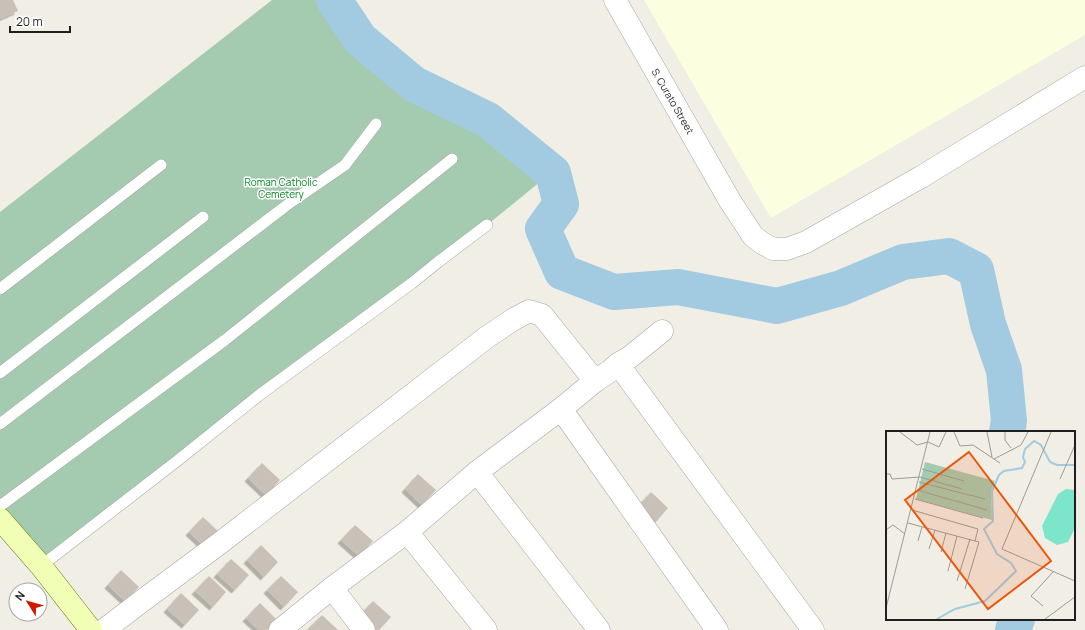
<svg xmlns="http://www.w3.org/2000/svg" width="1085" height="630" font-family="Manrope,sans-serif">
<style>
.education{fill:#fbffdf}
.cemetery{fill:#a4cbaf}
.lines{fill:none;stroke-linecap:round;stroke-linejoin:round}
.river{stroke:#a2cbe1;stroke-width:36}
.building{fill:#c9c1b7;filter:url(#shadow)}
.service-casing{stroke:#a6a6a6;stroke-width:12}
.minor-casing{stroke:#a6a6a6;stroke-width:23}
.secondary-casing{stroke:#5f7c00;stroke-width:23}
.service{stroke:#fff;stroke-width:11}
.minor{stroke:#fff;stroke-width:22}
.secondary{stroke:#f1feb5;stroke-width:22}
.labels{text-anchor:middle;dominant-baseline:central;stroke-width:3;stroke-linejoin:round;paint-order:stroke}
.street-label{font-size:10px;fill:#1f1f1f;stroke:#fff}
.park-label{font-size:10px;fill:#03871e;stroke:#fff}
.inset-river{fill:none;stroke:#a2cbe1;stroke-width:2}
.inset-road{fill:none;stroke:#9d9b96;stroke-width:1}
.view{fill:#e8590c;fill-opacity:0.15;stroke:#e8590c;stroke-width:2}
.inset-edge{fill:none;stroke:#1f1f1f;stroke-width:2}
</style>
<defs>
<filter id="shadow"><feDropShadow dx="-3.5" dy="3.5" stdDeviation="0" flood-color="#0004"/></filter>
</defs>
<rect width="100%" height="100%" fill="#f1eee5"/>
<path class="education" d="M644 0H1085V35L771 218Z"/>
<path class="cemetery" d="M272 0H328L352 48 411 94 489 124 546 177 487 225 48 563 0 504V212Z"/>
<g class="lines">
<g class="river">
<path d="M334 0 360 39 414 84 488 120 553 173 561 204 543 229 562 272 614 292 678 287 777 306 841 288 903 262 949 256 976 270 988 324 1004 370 1009 421 1007 432"/>
<path d="M1013 630 1017 619"/>
</g>
</g>
<g class="building">
<path d="M0 0H13L18 11 0 19Z"/>
<path d="M262 463 280 480 266 495 248 478Z"/>
<path d="M418 474 436 490 422 505 405 489Z"/>
<path d="M651 492 668 508 655 523 637 507Z"/>
<path d="M203 517 220 533 206 548 189 532Z"/>
<path d="M355 525 373 541 359 556 341 540Z"/>
<path d="M261 545 278 562 264 577 247 560Z"/>
<path d="M231 559 249 575 235 590 217 574Z"/>
<path d="M121 570 139 587 125 601 108 585Z"/>
<path d="M209 576 226 592 213 607 195 591Z"/>
<path d="M281 576 298 592 284 607 267 590Z"/>
<path d="M181 593 199 610 185 625 167 609Z"/>
<path d="M373 601 391 617 379 630H375L359 616Z"/>
<path d="M260 603 277 620 267 630H259L246 618Z"/>
<path d="M322 615 338 630H307Z"/>
</g>
<g class="lines">
<g class="service-casing">
<g id="service">
<path d="M0 289 161 165"/>
<path d="M0 373 203 217"/>
<path d="M0 424 291 202 345 165 376 124"/>
<path d="M0 506 225 340 452 159"/>
<path d="M41 566 177 461 258 396 412 283 438 262 487 225"/>
</g>
</g>
<g class="minor-casing">
<g id="minor">
<path d="M615 0 730 201 753 236 762 243 773 249H787L806 242 921 177 1085 77"/>
<path d="M618 364 630 357 662 331"/>
<path d="M595 381 610 371 618 364 813 630"/>
<path d="M561 409 717 630"/>
<path d="M477 472 599 630"/>
<path d="M407 532 486 630"/>
<path d="M332 588 364 630"/>
<path d="M104 630 138 604 220 543 487 337 514 319 529 311 542 315 595 381 561 409 477 472 407 532 332 588 280 630"/>
</g>
</g>
<g class="secondary-casing">
<path id="secondary" d="M0 519 41 566 91 630"/>
</g>
<use href="#service" class="service"/>
<use href="#minor" class="minor"/>
<use href="#secondary" class="secondary"/>
</g>
<g class="labels">
<g class="street-label">
<text transform="translate(673 101) rotate(60)">S. Curato Street</text>
</g>
<g class="park-label">
<text x="281" y="182">Roman Catholic<tspan x="281" dy="12">Cemetery</tspan></text>
</g>
</g>
<g transform="translate(886 431)">
<rect width="189" height="189" fill="#f1eee5"/>
<path d="M39 31 109 50 105 60 106 89 30 68Z" fill="#a4cbaf"/>
<path d="M180 58 189 59V97L182 111 171 114 159 107 156 95 172 63Z" fill="#7de5ca"/>
<path class="inset-river" d="M51 188 69 178 99 170 130 140 125 132 111 123 98 98 107 90 106 60 113 44 118 40 136 37 139 31 137 26 139 18 148 10 155 14 164 31 171 34H189"/>
<path class="inset-road" d="M14 1 31 14 42 11 53 16 60 1M68 1 74 15 87 14 114 32M101 1 106 26M119 1V9L125 17M165 1 116 118 189 150M108 28 135 14 142 1M36 38 78 50M0 43H4L6 48 34 46 76 58M174 48 189 14M33 51 99 68M31 59 101 79M29 68 97 87M22 92 89 110 92 98 26 79M0 99 7 94 19 103M32 110 36 96M43 118 49 99M55 121 60 102M62 140 71 105M71 150 84 108M79 158 93 111 89 110M157 175 145 165 168 140M0 177 44 1M159 188 189 166"/>
<path class="view" d="M83 21 165 130 102 178 19 69Z"/>
<rect width="189" height="189" class="inset-edge"/>
</g>
<g transform="translate(28 602) rotate(307)"><circle r="19" fill="#ffffff" stroke="#a5a5a5"/>
<path d="M0-3L7 15L0 10L-7 15Z" fill="#ce1a00"/>
<text y="-6" font-size="11" font-weight="bold" text-anchor="middle" fill="#1f1f1f">N</text>
</g>
<path d="M10 26v6h60v-6" fill="none" stroke="#1f1f1f" stroke-width="2"/>
<text x="16" y="26" font-size="12" fill="#1f1f1f" stroke="#ffffff" stroke-width="3" paint-order="stroke">20 m</text>
</svg>
